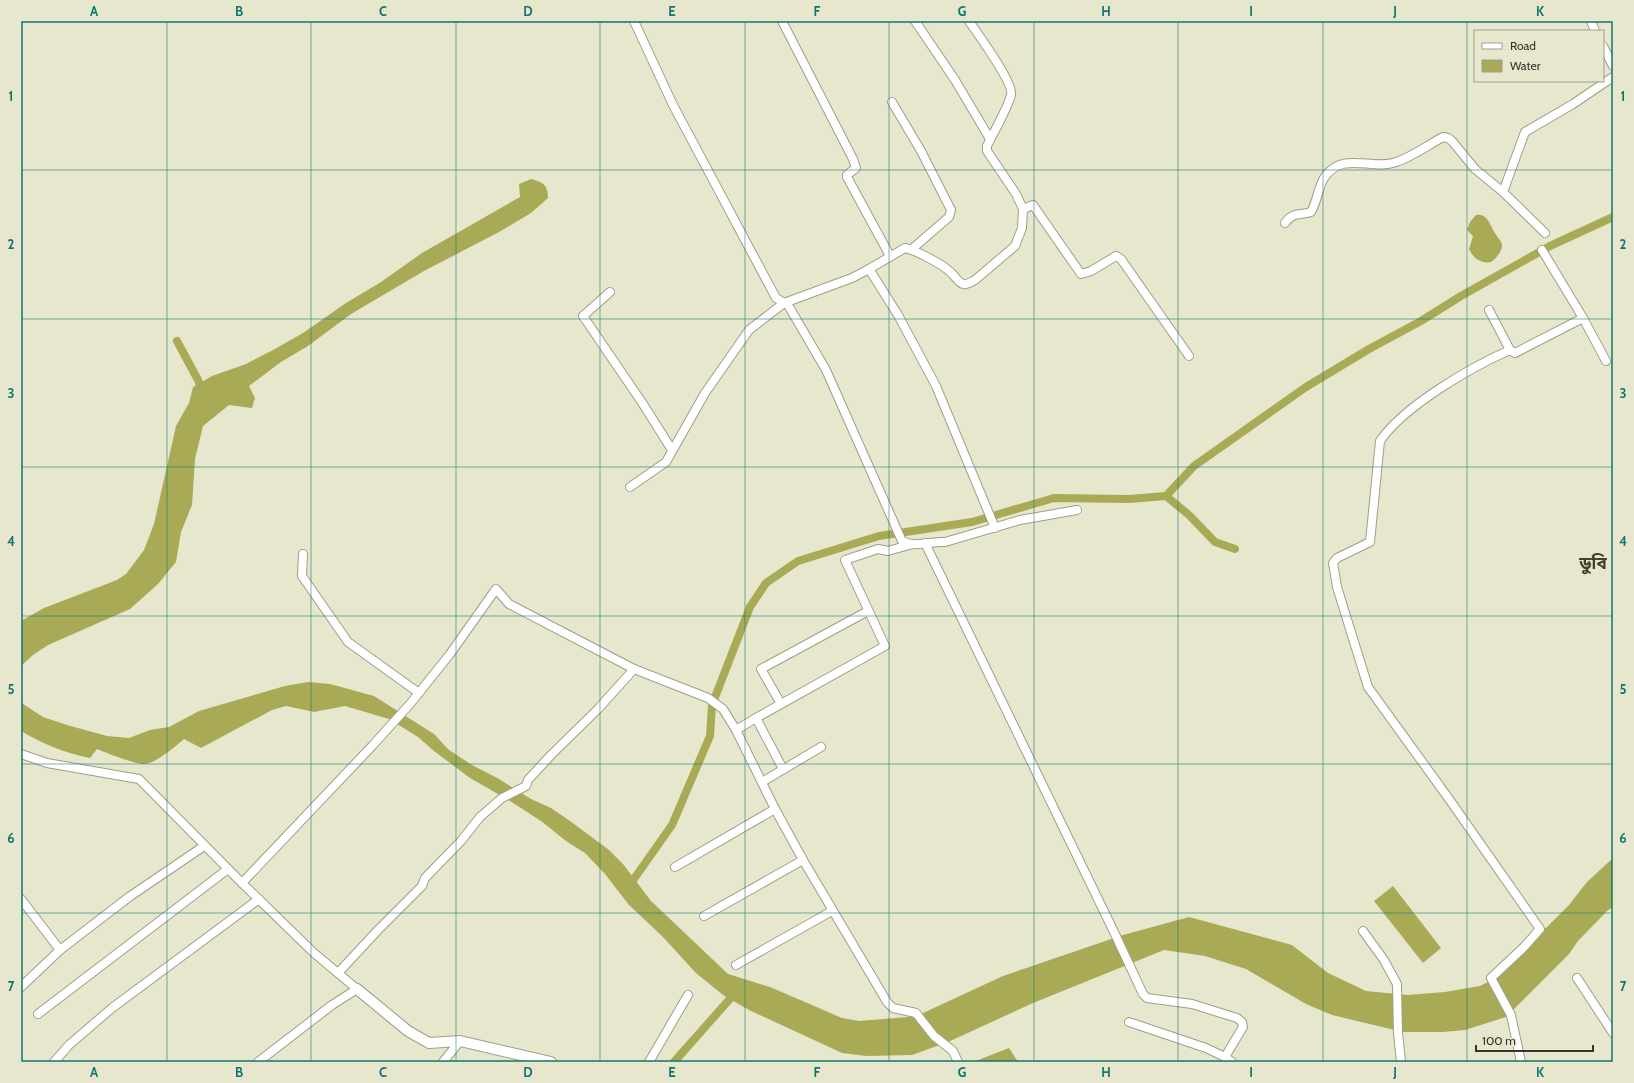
<svg xmlns="http://www.w3.org/2000/svg" width="1634" height="1083" font-family="Cabin,'Noto Sans Bengali',sans-serif">
<style>
.water{fill:#a9aa56}
.lines{fill:none;stroke-linecap:round;stroke-linejoin:round}
.canal{stroke:#a9aa56;stroke-width:8}
.minor-casing{stroke:#9e9f87;stroke-width:10}
.tertiary-casing{stroke:#9e9f87;stroke-width:12}
.minor{stroke:#fff;stroke-width:8}
.tertiary{stroke:#fff;stroke-width:10}
.grid{fill:none;stroke:#0f766e;stroke-width:1;stroke-opacity:0.55}
.labels{text-anchor:middle;dominant-baseline:central;stroke-width:3;stroke-linejoin:round;paint-order:stroke}
.district-label{font-size:17px;font-weight:bold;fill:#40412b;stroke:#e6e7cd}
.neatline{fill:none;stroke:#0f766e;stroke-width:1.5}
.grid-label{font-size:13px;text-anchor:middle;font-weight:bold;fill:#0f766e}
</style>
<rect width="100%" height="100%" fill="#e6e7cd"/>
<g class="water">
<path d="M531 179C543 182 548 185 548 198L531 213 499 232 424 271 351 314 308 346 281 362 249 386 255 398 252 408 229 405 203 426 195 459 192 505 181 532 176 562 158 584 130 609 48 645 33 655 21 666V621L44 608 117 580 126 574 144 550 154 524 176 426 189 403 193 387 212 376 246 364 273 350 303 333 346 303 381 282 422 253 520 197 519 184Z"/>
<path d="M1476 215C1488 213 1490 226 1495 233 1497 237 1503 242 1502 247 1501 252 1496 259 1491 262 1481 264 1473 258 1469 249L1473 236 1467 230 1470 222Z"/>
<path d="M308 682 330 684 374 696 434 734 449 750 472 765 499 779 531 799 551 808 570 821 609 850 623 864 651 901 728 974 770 987 842 1018 859 1021 908 1017 923 1013 1003 976 1123 935 1189 917 1292 945 1328 973 1366 991 1408 995 1445 992 1480 986 1496 978 1569 905 1587 882 1613 858V907L1607 911 1578 941 1569 954 1506 1017 1465 1030 1443 1032H1403L1332 1015 1306 1004 1246 969 1205 956 1164 950 1033 1003 948 1042 912 1055 867 1056 842 1053 749 1010 723 995 696 973 662 936 629 905 605 874 585 853 566 841 541 821 510 801 470 778 434 751 418 737 389 719 345 706 314 712 286 706 272 710 201 748 184 739C176 746 156 763 145 764 136 765 107 753 97 749L90 758C65 753 43 744 21 731V700L23 704 43 717 67 725 107 736 129 738 150 730 169 727 199 711 285 686Z"/>
<path d="M1393 886 1441 948 1423 963 1374 901Z"/>
<path d="M1009 1048 1018 1062H973Z"/>
</g>
<g class="lines">
<g class="canal">
<path d="M177 341 198 380 203 393"/>
<path d="M1166 496 1189 515 1215 542 1235 549"/>
<path d="M629 886 672 825 710 736 712 705 750 607 766 583 798 561 879 536 972 522 1054 498 1129 499 1166 496 1194 466 1306 387 1369 349 1421 321 1461 296 1550 246 1613 217"/>
<path d="M674 1062 736 992"/>
</g>
<g class="minor-casing">
<g id="minor">
<path d="M634 21 673 105 776 298 788 305 826 370 902 541C914 548 931 541 945 542L1020 520 1077 510"/>
<path d="M782 21 853 159 856 168 847 175V177L890 256"/>
<path d="M915 21 955 80 990 139"/>
<path d="M1591 21 1595 31"/>
<path d="M1603 46 1613 66"/>
<path d="M892 102 921 151 951 210 949 217 912 249"/>
<path d="M1023 209 1033 205 1081 274 1091 271 1116 256 1121 259 1189 356"/>
<path d="M1285 223C1294 211 1299 216 1311 212 1317 202 1318 188 1324 178 1343 150 1371 171 1396 162 1412 157 1428 145 1443 137L1448 138 1452 141 1475 169 1503 192"/>
<path d="M1545 233 1503 192 1525 132 1573 104 1613 77"/>
<path d="M1542 250 1583 318 1606 361"/>
<path d="M869 269 905 248C915 250 942 264 949 271 954 274 957 282 963 284 967 285 971 282 975 280L1015 246 1022 228 1023 209 1016 194 987 151V146C994 131 1007 110 1011 95 1014 83 977 33 969 21"/>
<path d="M610 292 583 316 643 404 672 450"/>
<path d="M1489 310 1510 350 1515 353 1583 318"/>
<path d="M1510 350C1471 367 1404 406 1380 441L1370 542 1337 558 1333 563 1337 587 1368 687 1449 799 1540 929 1523 948 1491 978 1511 1015 1521 1062"/>
<path d="M630 487 666 462 705 393 749 330 784 303 852 278 869 269 898 315 936 386 995 528"/>
<path d="M925 543 1114 932 1143 994 1147 998 1192 1004 1237 1018 1242 1022 1243 1027 1225 1057"/>
<path d="M303 554 302 576 348 642 419 693"/>
<path d="M781 704 761 669 868 611"/>
<path d="M756 718 783 769"/>
<path d="M736 730 756 718 885 646 845 560 878 549 888 551 909 545"/>
<path d="M21 754 47 763 139 779 242 883 314 953 357 989 332 1005 258 1062"/>
<path d="M762 782 821 747"/>
<path d="M675 867 775 809"/>
<path d="M242 883 373 745 410 704 450 654 496 589 509 604 634 669 708 698 723 709 736 730 775 809 803 860 887 1002 893 1008 916 1013 934 1036 953 1051 958 1062"/>
<path d="M21 899 60 950"/>
<path d="M704 916 803 860"/>
<path d="M1363 931 1384 960 1397 984 1398 1033 1401 1062"/>
<path d="M736 965 832 911"/>
<path d="M338 973 378 930 422 886 425 878 461 841 480 817 502 798 526 786 528 780 551 755 598 709 634 669"/>
<path d="M1577 978 1613 1033"/>
<path d="M21 987 60 950 129 897 204 846"/>
<path d="M38 1014 228 869"/>
<path d="M1129 1022 1206 1048 1225 1057 1232 1062"/>
<path d="M54 1062 69 1045 112 1008 259 899"/>
<path d="M443 1062 460 1041"/>
<path d="M649 1062 688 995"/>
</g>
</g>
<g class="tertiary-casing">
<path id="tertiary" d="M357 989 408 1031 429 1043 460 1041 551 1062"/>
</g>
<use href="#minor" class="minor"/>
<use href="#tertiary" class="tertiary"/>
</g>
<path class="grid" d="M167 21V1062M311 21V1062M456 21V1062M600 21V1062M745 21V1062M889 21V1062M1034 21V1062M1178 21V1062M1323 21V1062M1467 21V1062M21 170H1613M21 319H1613M21 467H1613M21 616H1613M21 764H1613M21 913H1613"/>
<g class="labels">
<g class="district-label">
<text x="1593" y="563">ডুবি</text>
</g>
</g>
<rect width="1634" height="1083" fill="none" stroke="#e6e7cd" stroke-width="44"/>
<rect x="1474" y="30" width="130" height="52" fill="#e6e7cd" stroke="#9f9f8c"/>
<rect x="1482" y="43" width="20" height="6" fill="#ffffff" stroke="#9f9f8c"/>
<text x="1510" y="50" font-size="12" fill="#34342a">Road</text>
<rect x="1482" y="60" width="20" height="12" fill="#a9aa56" stroke="#9f9f8c"/>
<text x="1510" y="70" font-size="12" fill="#34342a">Water</text>
<path d="M1476 1045v6h117v-6" fill="none" stroke="#34342a" stroke-width="2"/>
<text x="1482" y="1045" font-size="12" fill="#34342a" stroke="#e6e7cd" stroke-width="3" paint-order="stroke">100 m</text>
<rect x="22" y="22" width="1590" height="1039" class="neatline"/>
<g class="grid-label">
<text x="94" y="16">A</text>
<text x="239" y="16">B</text>
<text x="383" y="16">C</text>
<text x="528" y="16">D</text>
<text x="672" y="16">E</text>
<text x="817" y="16">F</text>
<text x="962" y="16">G</text>
<text x="1106" y="16">H</text>
<text x="1251" y="16">I</text>
<text x="1395" y="16">J</text>
<text x="1540" y="16">K</text>
<text x="11" y="101">1</text>
<text x="1623" y="101">1</text>
<text x="11" y="249">2</text>
<text x="1623" y="249">2</text>
<text x="11" y="398">3</text>
<text x="1623" y="398">3</text>
<text x="11" y="546">4</text>
<text x="1623" y="546">4</text>
<text x="11" y="694">5</text>
<text x="1623" y="694">5</text>
<text x="11" y="843">6</text>
<text x="1623" y="843">6</text>
<text x="11" y="991">7</text>
<text x="1623" y="991">7</text>
<text x="94" y="1077">A</text>
<text x="239" y="1077">B</text>
<text x="383" y="1077">C</text>
<text x="528" y="1077">D</text>
<text x="672" y="1077">E</text>
<text x="817" y="1077">F</text>
<text x="962" y="1077">G</text>
<text x="1106" y="1077">H</text>
<text x="1251" y="1077">I</text>
<text x="1395" y="1077">J</text>
<text x="1540" y="1077">K</text>
</g>
</svg>
